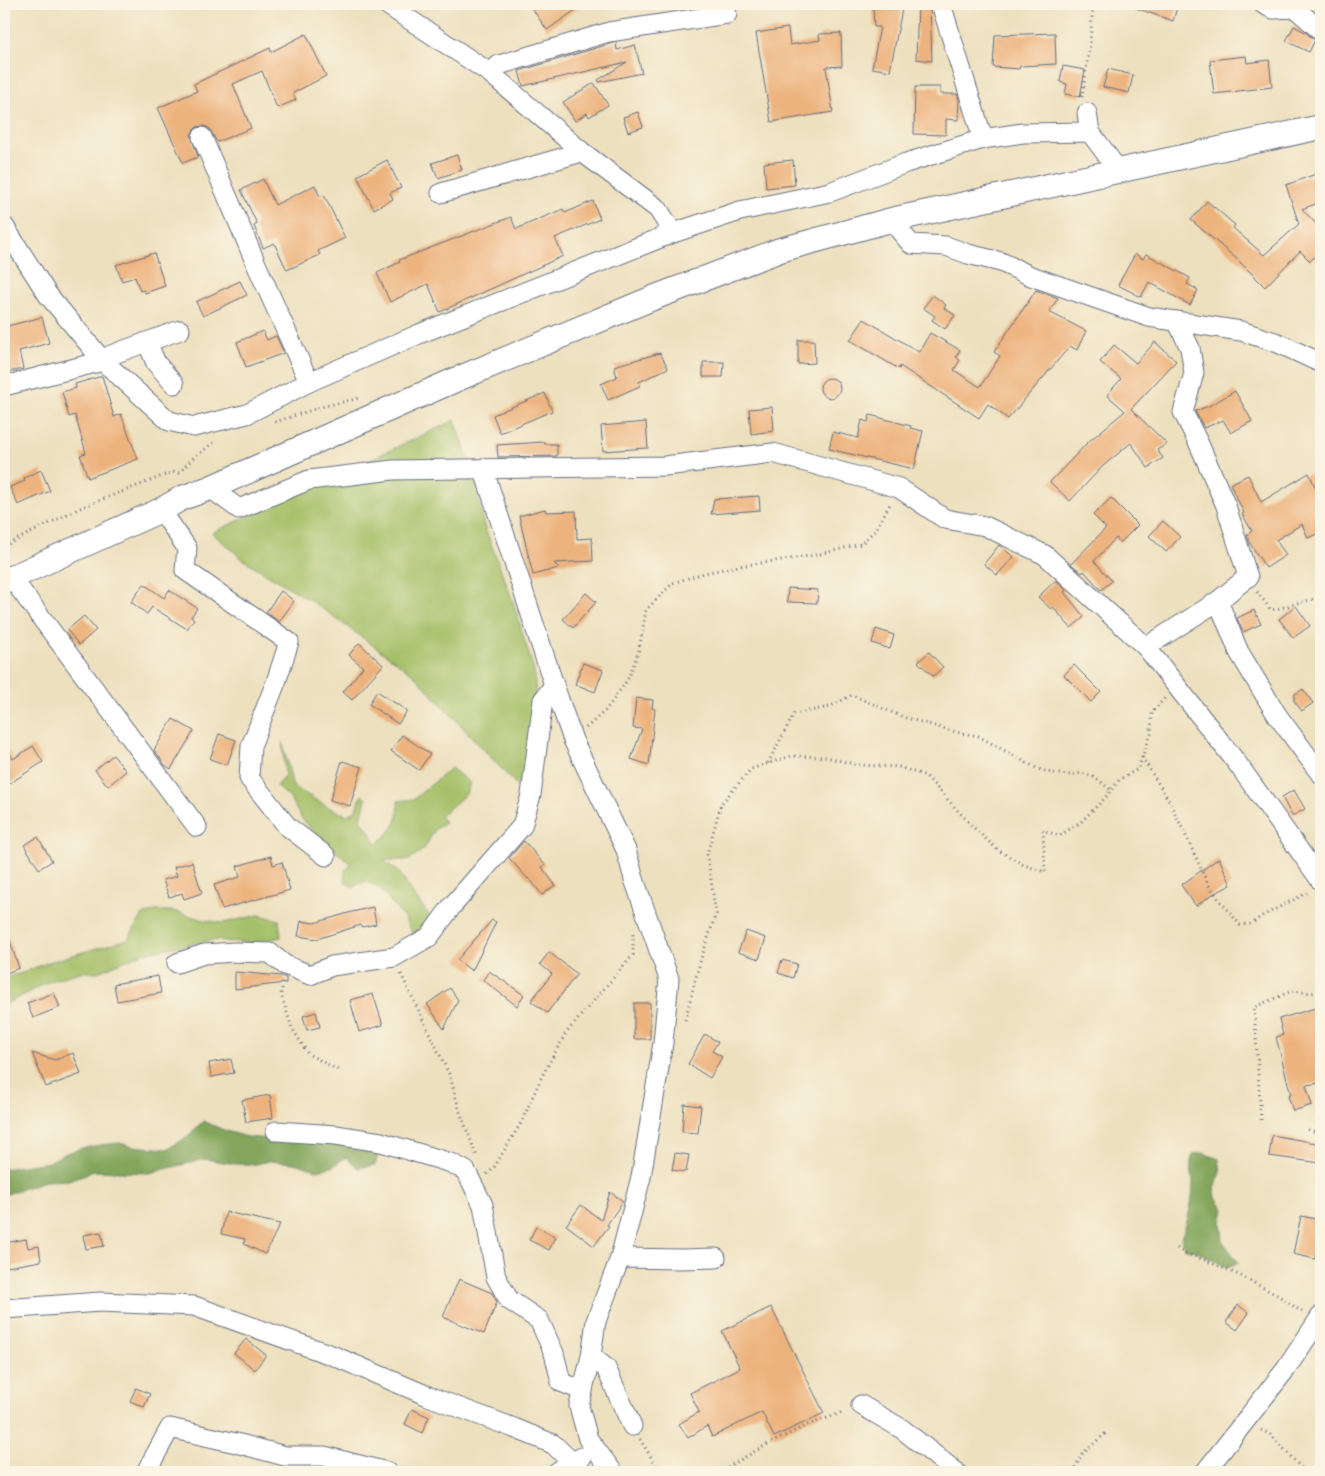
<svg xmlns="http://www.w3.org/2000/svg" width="1325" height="1476" font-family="Cardo,serif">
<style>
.green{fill:#a4c067;stroke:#607862}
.forest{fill:#83a65c;stroke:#4f6a5d}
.building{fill:#edb37e}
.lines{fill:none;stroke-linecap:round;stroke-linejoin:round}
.minor-casing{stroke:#646d80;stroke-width:21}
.major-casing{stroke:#646d80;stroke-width:26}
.path{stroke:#646d80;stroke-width:3;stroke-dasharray:1 4;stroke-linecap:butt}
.minor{stroke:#fff;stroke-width:19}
.major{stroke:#fff;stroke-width:24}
</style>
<rect width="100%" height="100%" fill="#fcf5e5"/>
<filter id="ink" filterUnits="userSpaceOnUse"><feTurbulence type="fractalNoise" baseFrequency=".02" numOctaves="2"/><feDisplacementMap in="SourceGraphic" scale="10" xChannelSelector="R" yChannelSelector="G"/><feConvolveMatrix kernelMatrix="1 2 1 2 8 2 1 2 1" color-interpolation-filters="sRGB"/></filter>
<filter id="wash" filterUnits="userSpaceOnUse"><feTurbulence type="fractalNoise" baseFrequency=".0096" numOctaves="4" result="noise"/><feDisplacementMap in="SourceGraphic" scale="20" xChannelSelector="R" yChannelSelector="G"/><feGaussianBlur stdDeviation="1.12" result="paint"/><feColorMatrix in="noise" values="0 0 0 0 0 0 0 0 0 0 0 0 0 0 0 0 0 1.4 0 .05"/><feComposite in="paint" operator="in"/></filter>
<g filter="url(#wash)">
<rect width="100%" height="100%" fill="#ede0be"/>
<g class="green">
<path d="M455 420 477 484 482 520 512 599 534 671 537 710 524 793 413 674 313 602 244 560 212 533Z"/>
<path d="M282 740 293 787C311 796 328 809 347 815L355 811 362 795 366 799 361 819 377 844C393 829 400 824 398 801L414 799 451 768 470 783 466 794 440 816 445 822 436 828 424 849 409 860H383L399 872 412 893 429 915 427 926 412 933 404 918 377 886 365 881 354 887 345 882V871L351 864 320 838 302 819 289 797 276 786 285 776Z"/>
<path d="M157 911H173L204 920 223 923 259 915 279 920 281 937 251 943 213 940 143 953 98 972H80L52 980 4 1005V978L25 972 49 962 128 939 143 915Z"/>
</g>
<g class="forest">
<path d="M203 1121 226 1131 248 1137 269 1139 285 1132 366 1140 378 1155 375 1165 358 1168 346 1157 332 1167 317 1170 294 1163 269 1161 256 1164H236L205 1159 149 1173 94 1171 69 1180 45 1181 4 1195V1169L49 1162 64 1154 82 1148 101 1145 120 1143 131 1146 167 1149 186 1138Z"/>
<path d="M1203 1153 1219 1159 1221 1173 1214 1187 1216 1197 1224 1209 1221 1222 1223 1242 1239 1263 1226 1267 1197 1251 1185 1249 1181 1238C1188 1222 1193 1199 1193 1182 1193 1171 1188 1166 1193 1154Z"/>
</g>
<g id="blocks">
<g class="building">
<path d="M529 4H584L547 30Z"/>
<path d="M918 4H930L932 61 916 59Z"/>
<path d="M1130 4H1178L1173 21 1130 6Z"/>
<path d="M887 7V9H902L890 71 872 68 880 27H874L873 8Z"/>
<path d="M1294 26 1305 32 1315 40 1309 52 1286 41Z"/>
<path d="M788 28 790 45 820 40 819 34 841 33 842 66 826 67 833 112 771 122 756 33Z"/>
<path d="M1055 33 1056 64 1020 66 1019 69 993 67 995 35Z"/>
<path d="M306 34 326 76 293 93 296 100 277 108 262 71 233 84 251 128 217 142 209 128 204 126 197 127 193 131 191 136 198 157 183 163 158 108 197 91 194 84 270 48 271 52Z"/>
<path d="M616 42 617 50 635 45 642 73 599 82 598 80 627 62 523 86 519 71Z"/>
<path d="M1246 56 1247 63 1269 60 1272 87 1214 94 1210 60Z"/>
<path d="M1063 66 1085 70 1080 97 1065 94 1067 84 1060 82Z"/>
<path d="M1108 69 1133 75 1129 93 1103 87Z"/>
<path d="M594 83 608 105 589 117 587 113 575 121 563 102Z"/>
<path d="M915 87H940V94H957L959 100 958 120 946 119V135L914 134Z"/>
<path d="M638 112 643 127 628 132 623 117Z"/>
<path d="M457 155 462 170 438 178 432 163Z"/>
<path d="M387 160 401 188 390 193 393 199 374 209 357 176Z"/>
<path d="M793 160 795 185 766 188 764 163Z"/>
<path d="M1321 172V202L1302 209 1321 229V251L1310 261 1300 251 1265 287 1239 261 1191 220 1207 201 1235 225 1233 228 1264 255 1299 224 1286 185Z"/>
<path d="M263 179 275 205 315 185 320 197 324 195 345 238 318 251 320 255 287 270 274 243 263 248 254 226 257 224 241 190Z"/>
<path d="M593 201 600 219 555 238 563 256 440 312 428 284 390 302 377 273 400 262 399 260 511 217 516 229 563 209 565 213Z"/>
<path d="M154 253 165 286 145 293 144 290 140 291 135 277 122 281 116 265Z"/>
<path d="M1135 254 1143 259 1146 254 1190 278 1187 284 1198 290 1190 305 1149 282 1141 297 1118 285Z"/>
<path d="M240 281 247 295 203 316 196 302Z"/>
<path d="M1036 290 1058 298 1049 312 1086 331 1077 350 1070 346 1008 419 988 404 979 418 900 366 899 369 850 340 864 319 919 352 930 333 960 350 956 357 960 360 954 370 980 387 1000 356 994 352Z"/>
<path d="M933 295 946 305 944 308 955 315 945 329 932 320 935 316 923 308Z"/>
<path d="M42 317 49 343 19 351 23 369 4 373V327Z"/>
<path d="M263 331 267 340 276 336 284 353 246 367 237 342Z"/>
<path d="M798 340H814L815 363 798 364Z"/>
<path d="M1155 342 1176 361 1131 409 1167 444 1157 450 1163 458 1148 468 1131 443 1103 466 1070 501 1050 482 1088 442 1125 411 1107 395 1121 379 1100 362 1114 345 1136 363Z"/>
<path d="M660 353 668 368 639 382 640 386 608 400 601 384 617 377 614 366Z"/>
<path d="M703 362H724L723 377H703Z"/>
<path d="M102 376 114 417 121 414 138 459 88 478 80 455 86 453 75 415 69 417 62 392 76 388 75 384Z"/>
<circle cx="830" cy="388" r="10"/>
<path d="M1235 391 1252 421 1231 433 1223 420 1204 428 1195 411 1209 406Z"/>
<path d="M545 393 552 411 500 433 493 415Z"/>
<path d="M772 407 774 431 751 434 749 409Z"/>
<path d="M870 415 911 426 910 428 923 431 914 469 829 449 833 432 858 438 862 420 868 422Z"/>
<path d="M646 422 648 448 603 451 601 426Z"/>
<path d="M544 442 545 444H557V456L498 457 497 445Z"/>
<path d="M41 470 50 491 18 505 10 487 25 481 24 478Z"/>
<path d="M1309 473 1321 500V532L1308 538 1302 524 1276 540 1286 555 1266 568 1249 542 1247 535 1252 531 1242 514 1244 513 1230 484 1248 475 1261 502Z"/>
<path d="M759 496 760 510 711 514 714 499Z"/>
<path d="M1111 498 1138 525 1120 543 1116 538 1094 561 1112 581 1101 590 1084 571 1082 573 1071 564 1106 528 1093 515Z"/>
<path d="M545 509 546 512 576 511 577 539 592 538 593 561 554 563 559 568 533 575 519 516Z"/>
<path d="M1163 521 1180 537 1166 552 1149 536Z"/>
<path d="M999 545 1014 557 997 575 984 564Z"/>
<path d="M1056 580 1066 590 1064 592 1084 617 1071 628 1053 607 1051 609 1038 597Z"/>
<path d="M144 584 164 598 169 590 197 608 191 617 194 619 187 629 152 607 147 614 131 602Z"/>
<path d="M788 588 818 590 817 603 787 602Z"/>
<path d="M281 591 294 601 279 622 266 612Z"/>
<path d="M586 593 596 602 573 628 563 619Z"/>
<path d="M1296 606 1310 626 1293 638 1279 619Z"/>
<path d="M1254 610 1261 624 1243 632 1237 618Z"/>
<path d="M84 616 96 630 79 645 67 630Z"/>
<path d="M876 629 894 635 890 649 872 643Z"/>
<path d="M359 643 383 665 352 700 343 692 363 667 349 655Z"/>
<path d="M929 652 943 667 933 676 918 662Z"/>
<path d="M583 663 603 670 595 692 575 684Z"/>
<path d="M1074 665 1101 692 1091 702 1064 675Z"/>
<path d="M1303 689 1313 703 1302 711 1294 701V695Z"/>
<path d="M377 691 407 711 398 724 369 704Z"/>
<path d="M636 698 653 700 652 708 655 709 649 765 631 759 642 729 633 728Z"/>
<path d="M173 719 194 731 171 769 165 765 154 750Z"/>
<path d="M219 734 236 740 227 765 210 759Z"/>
<path d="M402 735 430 754 419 770 391 751Z"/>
<path d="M4 744 13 759 33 746 43 762 4 787Z"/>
<path d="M113 755 126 771 108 786 95 770Z"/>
<path d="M342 761 362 767 350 806 330 800Z"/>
<path d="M1294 790 1305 809 1292 816 1282 797Z"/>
<path d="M38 837 52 861 39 869 24 845Z"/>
<path d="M524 841 545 865 542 867 555 885 542 895 529 878 528 879 509 858Z"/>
<path d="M271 856 273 865 282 862 290 890 222 909 214 885 240 877 237 866Z"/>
<path d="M1219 858 1231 885 1213 894 1196 906 1181 885Z"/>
<path d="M192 862 202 893 184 899 182 893 169 897 163 880 177 876 174 867Z"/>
<path d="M373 907 376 924 362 927 361 925 317 939 298 936 301 921 314 923 352 912Z"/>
<path d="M492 920 496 922 472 971 457 960Z"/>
<path d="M6 930 19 968 4 974V931Z"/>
<path d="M746 931 766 938 759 959 738 952Z"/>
<path d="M549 952 577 974 547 1013 531 1001 552 974 540 964Z"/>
<path d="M782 960 797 964 793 978 778 973Z"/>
<path d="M489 971 524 995 517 1006 483 980Z"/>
<path d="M235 972 282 976 286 978V983L235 989Z"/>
<path d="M158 976 161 993 117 1001 114 984Z"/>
<path d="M450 988 458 1000 444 1029 427 1004Z"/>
<path d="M54 993 60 1007 33 1018 27 1003Z"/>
<path d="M373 994 383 1025 359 1032 350 1000Z"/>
<rect x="634" y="1003" width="16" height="36"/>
<path d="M1315 1008 1321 1063V1083L1306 1085 1312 1105 1293 1111 1288 1096 1291 1095 1276 1037 1283 1035 1279 1019Z"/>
<path d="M316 1012 320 1027 307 1030 303 1016Z"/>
<path d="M705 1034 718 1042 712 1051 722 1057 710 1078 688 1064Z"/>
<path d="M32 1053 55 1060 73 1053 81 1074 46 1087Z"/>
<path d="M231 1059 234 1073 211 1077 209 1063Z"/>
<path d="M270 1095 273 1118 246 1122 242 1100Z"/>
<path d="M684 1104 701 1106 698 1133 682 1132Z"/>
<path d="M1272 1135 1321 1144V1163L1269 1156Z"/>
<path d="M675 1153 689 1155 686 1172 672 1170Z"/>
<path d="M610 1192 623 1201 607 1225 609 1226 594 1246 566 1225 581 1205 601 1220Z"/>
<path d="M226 1212 280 1224 265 1254 244 1244 245 1239 221 1234Z"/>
<path d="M1301 1216 1321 1220V1228L1315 1259 1293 1254Z"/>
<path d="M536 1227 556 1237 549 1250 529 1240Z"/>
<path d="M101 1232 104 1246 86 1249 83 1235Z"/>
<path d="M26 1239 28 1248 39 1246 41 1261 7 1267 4 1243Z"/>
<path d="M459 1279 492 1293 497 1302 484 1334 443 1317Z"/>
<path d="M1238 1305 1249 1313 1237 1330 1226 1322Z"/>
<path d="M771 1307 824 1413 774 1437 762 1412 712 1437 707 1426 688 1438 679 1424 699 1412 690 1393 740 1368 722 1331Z"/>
<path d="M246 1339 266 1355 255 1370 234 1353Z"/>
<path d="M136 1388 150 1394 144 1407 130 1401Z"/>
<path d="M412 1409 429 1417 422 1433 405 1424Z"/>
</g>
</g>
</g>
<g filter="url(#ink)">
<use href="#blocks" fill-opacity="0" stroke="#646d80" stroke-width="1"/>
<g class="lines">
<g class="minor-casing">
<g id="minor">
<path d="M386 4 490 73 582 152 658 209 673 233 740 211 830 192 906 163 983 139 1023 133 1090 132 1118 170"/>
<path d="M941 4 983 139"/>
<path d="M1263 4 1273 9 1295 8"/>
<path d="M1294 4 1295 8 1321 31"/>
<path d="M490 73 499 65 609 32 727 14"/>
<path d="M1087 113 1090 132"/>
<path d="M202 137 257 266 309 382"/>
<path d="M441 193 582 152"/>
<path d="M891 220 911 244 946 246 968 254 1001 262 1031 276 1149 317 1241 331 1278 343 1321 363"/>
<path d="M4 226 48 295 103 361 169 421 194 427 247 414 309 382 419 334 673 233"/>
<path d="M147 342 156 363 174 384"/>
<path d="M108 366 111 355 180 330"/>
<path d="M4 386 103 361"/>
<path d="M483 468 554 685 573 740 626 850 634 879 669 979 663 1043 641 1177 620 1258 596 1321 591 1356 579 1406 588 1439 613 1472"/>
<path d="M210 488 239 509 309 480 393 470 665 466 773 453 899 488 945 519 985 526 1045 555 1146 647 1237 763 1321 881"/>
<path d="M161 510 187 548 185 570 289 642 276 682 251 746 249 778 287 826 326 856"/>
<path d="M11 577 197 827"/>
<path d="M1218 601 1239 652 1277 715 1320 773"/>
<path d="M1146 647 1218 601 1248 577 1226 506 1199 444 1183 412 1194 373 1190 348 1177 321"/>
<path d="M177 963 204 954 235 952 270 953 285 965 310 975 332 966 394 957 429 937 452 906 522 826 531 795 543 700 554 685"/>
<path d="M276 1131 336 1135 381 1142 451 1163 466 1171 483 1205 496 1277 509 1300 539 1320 554 1353 561 1382 583 1391"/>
<path d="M620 1258 682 1259 716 1258"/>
<path d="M4 1309 100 1302 194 1306 334 1356 428 1396 514 1428 553 1444 573 1463"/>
<path d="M591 1356 606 1368 632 1426"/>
<path d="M861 1405 902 1429 956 1472"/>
<path d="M146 1472 170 1428 236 1443 285 1456H324L387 1472"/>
<path d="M557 1472 582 1457"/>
<path d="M1205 1472 1286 1369 1321 1316"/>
</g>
</g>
<g class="major-casing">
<path id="major" d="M4 581 161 510 182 498 210 488 455 380 653 298 780 250 891 220 1321 127"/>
</g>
<g class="path">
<path d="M1082 97 1090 44 1093 4"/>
<path d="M275 422 321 407 360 398"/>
<path d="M179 473 192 459 216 441"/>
<path d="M4 546 80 508 173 472 179 473"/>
<path d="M1257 592 1271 610C1288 607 1304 600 1321 598"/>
<path d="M586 728 606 710 628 679 639 650 646 610 673 583 704 573 739 566 816 555 861 544 876 529 890 504"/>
<path d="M1142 757 1168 799 1187 838 1208 884 1218 898 1240 925 1251 924 1262 916 1307 893"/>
<path d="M768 763 794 714 829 707 852 695 903 717 956 732 978 736 1038 769 1051 773 1067 775 1082 773 1096 778 1111 790"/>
<path d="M401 974 449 1074 460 1112 477 1157"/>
<path d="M283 983 281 995 292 1028 308 1054 338 1070"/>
<path d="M685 1020 700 962 716 914 707 854 721 804 751 769 791 756 827 757 858 765 899 767 926 776 972 826 998 850 1024 865 1045 872 1043 830 1059 836 1081 822 1105 798 1120 779 1138 769 1151 734 1152 712 1165 698"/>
<path d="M1261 1120 1254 1007 1292 991 1312 993 1321 991"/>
<path d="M1308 1130 1321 1133"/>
<path d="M487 1174 493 1169 521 1123 542 1076 566 1033 633 955V934"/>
<path d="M1177 1248 1184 1253 1205 1260 1239 1275 1279 1296 1302 1312"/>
<path d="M1261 1430 1270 1434 1305 1472"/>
<path d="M640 1439 657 1467 663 1472"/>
<path d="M719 1472 768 1444 807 1425 844 1412"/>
<path d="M1073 1472 1082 1454 1107 1432"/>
</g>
<use href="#minor" class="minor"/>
<use href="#major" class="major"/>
</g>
</g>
<rect width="1325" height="1476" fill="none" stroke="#fcf5e5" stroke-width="20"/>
</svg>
